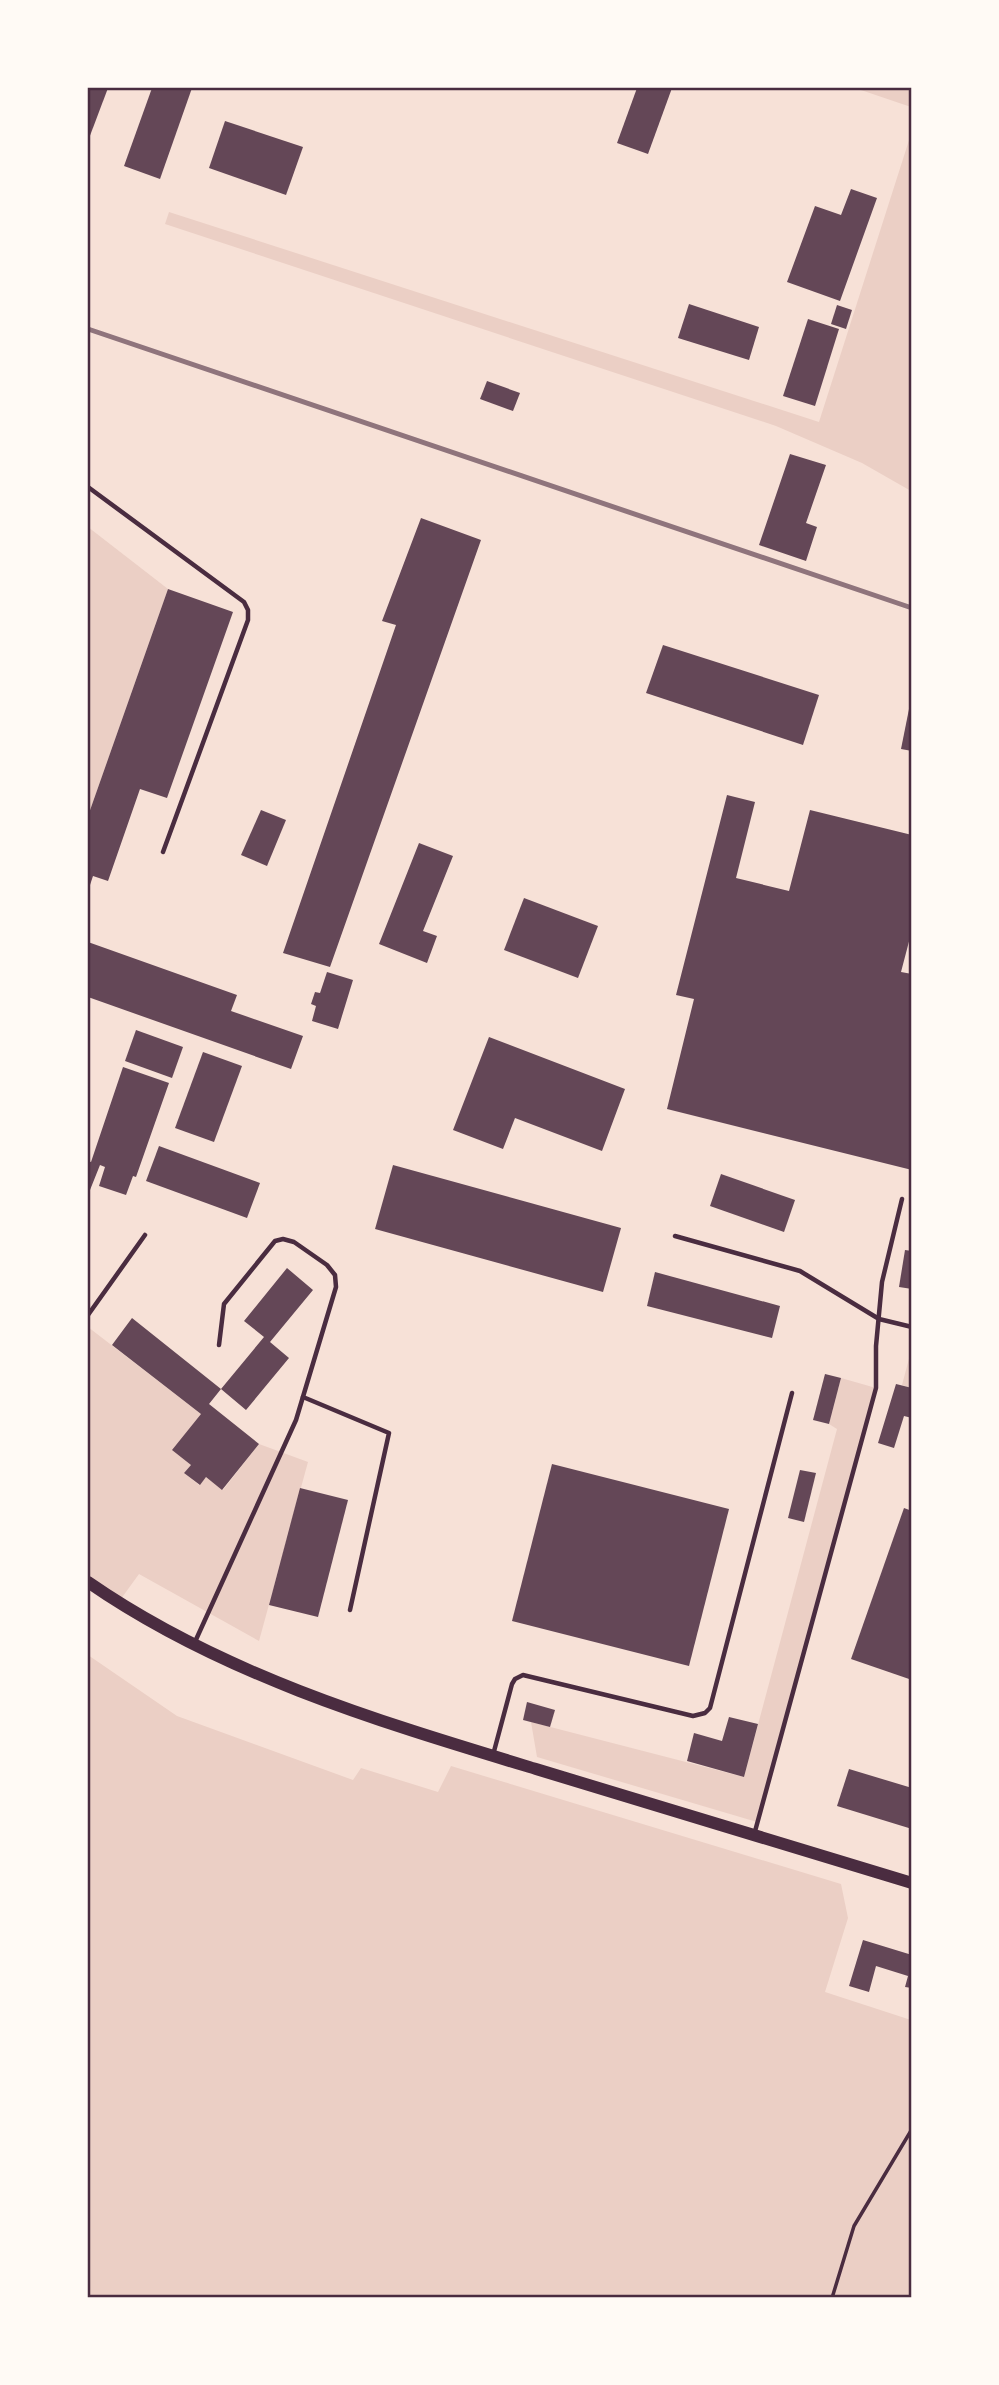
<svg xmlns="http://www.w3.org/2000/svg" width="999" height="2385" font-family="Literata,serif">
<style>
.green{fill:#ebcfc5}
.building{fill:#644757}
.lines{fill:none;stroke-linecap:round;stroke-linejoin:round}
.path{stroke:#4a2c40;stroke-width:3.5}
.service{stroke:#4a2c40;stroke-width:4.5}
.tertiary{stroke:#4a2c40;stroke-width:12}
.rail{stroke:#8f747c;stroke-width:5}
.neatline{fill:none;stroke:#4a2c40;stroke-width:2.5}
</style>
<rect width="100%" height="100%" fill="#f7e1d7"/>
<g class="green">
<path d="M855 88H911V107Z"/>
<path d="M911 134V491L862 463 776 426 165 224 169 212 819 422Z"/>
<path d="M88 527 168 589 88 816Z"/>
<path d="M88 1327 201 1414 173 1450 191 1465 184 1473 199 1485 206 1477 223 1490 259 1444 308 1462 259 1641 139 1574 118 1603 88 1582Z"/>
<path d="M910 1355H911V1388L902 1385Z"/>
<path d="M841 1378 876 1388 757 1822 537 1757 531 1722 744 1777 837 1429 829 1424Z"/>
<path d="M88 1655 177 1716 353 1780 361 1768 438 1792 451 1766 841 1884 848 1918 825 1992 911 2020V2297H88Z"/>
</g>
<g class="building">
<path d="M88 88H108L88 141Z"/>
<path d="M152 88H192L160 179 124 166Z"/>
<path d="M637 88H672L648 154 617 143Z"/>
<path d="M225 121 303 147 286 195 209 168Z"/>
<path d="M851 189 877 198 840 301 787 282 815 206 841 215Z"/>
<path d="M689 304 759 327 749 360 678 338Z"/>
<path d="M837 305 852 310 846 329 831 324Z"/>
<path d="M808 319 839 329 815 406 783 396Z"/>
<path d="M487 381 520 393 513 411 480 399Z"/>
<path d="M790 454 826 465 806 523 817 527 806 561 759 545Z"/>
<path d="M421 518 481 540 330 967 283 953 396 625 382 621Z"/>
<path d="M168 589 233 612 167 798 140 789 108 881 93 876 88 891V816Z"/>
<path d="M663 645 819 695 803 745 646 693Z"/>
<path d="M910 704 912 705V751L901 749Z"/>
<path d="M727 795 755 802 736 878 789 891 810 810 912 835V930L901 972 912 974V1170L667 1109 694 999 676 995Z"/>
<path d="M261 810 286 820 267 866 241 855Z"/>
<path d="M419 843 453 856 423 931 437 936 427 963 379 944Z"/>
<path d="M524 898 598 926 578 978 504 950Z"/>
<path d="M88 942 237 995 231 1011 303 1036 291 1069 88 997Z"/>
<path d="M327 972 353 980 338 1029 312 1021 316 1006 311 1004 315 992 320 993Z"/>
<path d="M136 1030 183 1047 172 1078 125 1061Z"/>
<path d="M489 1037 625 1089 602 1151 515 1118 503 1149 453 1130Z"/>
<path d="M203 1052 242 1066 214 1142 175 1128Z"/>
<path d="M123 1067 169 1083 136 1177 133 1176 126 1195 99 1186 105 1167 100 1165 88 1195V1161L91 1162Z"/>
<path d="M159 1146 260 1183 247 1218 146 1181Z"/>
<path d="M393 1165 621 1228 603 1292 375 1229Z"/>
<path d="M721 1174 795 1200 784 1232 710 1206Z"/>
<path d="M905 1250 912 1251V1289L899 1287Z"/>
<path d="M287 1268 313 1290 270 1342 289 1358 246 1410 221 1389 264 1337 244 1321Z"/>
<path d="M655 1272 780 1306 772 1338 647 1306Z"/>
<path d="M132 1318 221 1389 209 1404 259 1444 222 1490 206 1477 200 1485 184 1473 191 1465 172 1450 201 1414 112 1345Z"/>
<path d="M825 1374 841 1378 829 1424 813 1420Z"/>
<path d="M896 1384 912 1388V1418L904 1416 894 1448 878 1443Z"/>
<path d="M552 1464 729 1509 689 1666 512 1621Z"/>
<path d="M800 1470 816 1473 804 1522 788 1518Z"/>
<path d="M300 1488 348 1500 318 1617 269 1605Z"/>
<path d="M904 1508 912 1511V1680L851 1659Z"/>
<path d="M527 1702 555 1710 550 1727 523 1720Z"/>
<path d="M729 1717 758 1724 744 1777 687 1761 694 1733 722 1741Z"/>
<path d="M849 1769 912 1788V1829L837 1806Z"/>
<path d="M863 1940 912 1955V1988L905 1987 908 1976 876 1966 869 1992 849 1986Z"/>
</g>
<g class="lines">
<path class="path" d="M832 2298 854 2226 912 2129"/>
<g class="service">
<path d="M88 487 244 602 248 610V620L163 852"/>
<path d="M675 1236 800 1271 879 1319 912 1327"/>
<path d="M88 1315 145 1235"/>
<path d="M303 1397 389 1433 350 1610"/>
<path d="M194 1644 296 1420 336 1287 335 1275 327 1265 294 1242 283 1239 275 1241 224 1304 219 1345"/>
<path d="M493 1755 512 1684 515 1679 523 1675 693 1716 705 1713 710 1708 792 1393"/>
<path d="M754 1835 876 1388V1346L882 1282 902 1199"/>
</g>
<path class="tertiary" d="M88 1582C222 1675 381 1722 536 1769 661 1807 786 1845 912 1883"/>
<path class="rail" d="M88 329 912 608"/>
</g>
<rect width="999" height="2385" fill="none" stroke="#fffaf5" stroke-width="178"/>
<rect x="89" y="89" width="821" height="2207" class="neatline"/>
</svg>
